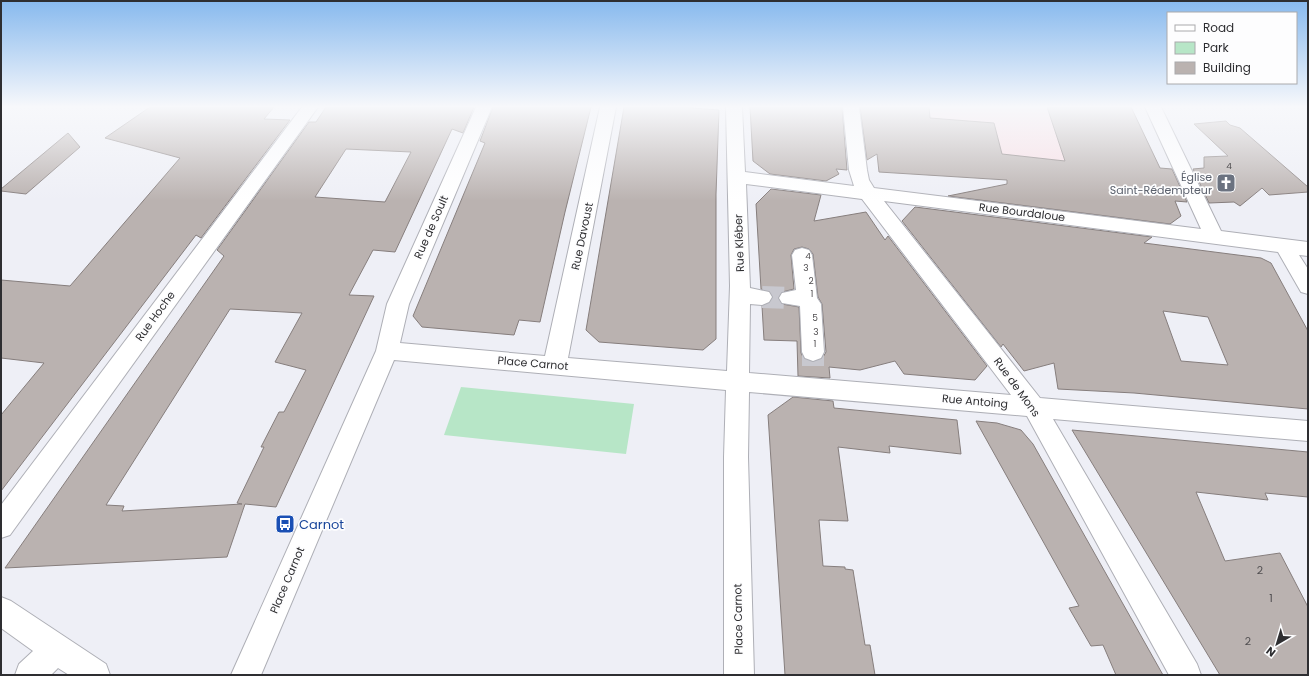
<svg xmlns="http://www.w3.org/2000/svg" width="1309" height="676" font-family="Poppins,sans-serif">
<style>
.education{fill:#f8dee4}
.green{fill:#b7e6c7}
.building{fill:#bab2b0;stroke:#867e7d;fill-rule:evenodd}
.lines{fill:none;stroke-linecap:round;stroke-linejoin:round}
.minor-tunnel{stroke:#c8c8cf;stroke-width:22;stroke-dasharray:22 11;stroke-linecap:butt}
.minor-casing{stroke:#aeafb6;stroke-width:2}
.minor{fill:#fff;fill-rule:evenodd}
.labels{text-anchor:middle;dominant-baseline:central;stroke-width:3.5;stroke-linejoin:round;paint-order:stroke}
.number-label{font-size:9px;fill:#514f51}
.worship-label{font-size:11px;fill:#5b616d;stroke:#fdfdfe;text-anchor:end}
.street-label{font-size:11px;fill:#2e2e31;stroke:#fdfdfe}
.near-number-label{font-size:11px;fill:#514f51}
.near-transit-label{font-size:13px;fill:#164399;stroke:#fdfdfe;text-anchor:start}
</style>
<rect width="100%" height="100%" fill="#eeeff6"/>
<path class="education" d="M929 107H1087L1127 214 1014 201 998 140 933 133Z"/>
<path class="green" d="M461 387 634 404 626 454 444 435Z"/>
<g class="building">
<path d="M150 107H274L264 119 290 120 201 238 196 235 1 491V415L44 363 1 358V280L70 286 180 158 105 138Z"/>
<path d="M326 107H474L463 133 452 129 395 252 373 250 349 295 374 296 276 507 245 504 227 557 5 568 224 256 217 250 309 122H316ZM346 149 411 152 385 202 315 197ZM230 309 302 313 275 362 306 370 284 412H279L261 447H264L237 503 242 504 122 511 124 506 106 505Z"/>
<path d="M493 107H591L565 212 540 322 519 320 514 335 422 327 413 316 485 143 480 141Z"/>
<path d="M624 107H680L719 110 716 194V339L703 350 599 342 586 330Z"/>
<path d="M750 107H842L847 170 836 169 839 174 826 181 770 174 753 161Z"/>
<path d="M860 107H929L930 118 994 123 1002 154 1065 161 1047 107H1131L1160 168 1172 169 1187 202 1175 201 1181 216 1170 224 948 196 1007 184V180L879 172 877 154 867 160Z"/>
<path d="M1226 121 1230 125 1240 128 1308 187V192L1269 195 1262 188 1240 206 1234 202 1209 203 1193 169 1204 168V157L1228 156 1194 124Z"/>
<path d="M68 133 80 147 26 194 1 191V189Z"/>
<path d="M771 189 821 195 814 221 866 212 885 240 888 236 987 366 975 380 904 374 895 361 860 370 829 367 830 378 798 376 797 341 764 340 762 306 770 303 773 296 769 291 761 289 756 204ZM802 247 809 249 813 254 818 297 822 304 826 352 822 359 814 362 804 359 801 353 799 307 782 304 778 299 782 292 794 289 791 255 794 249Z"/>
<path d="M915 207 1152 237 1144 243 1261 258 1271 263 1308 331V409L1134 393 1058 389 1054 363 1024 371 1003 344 1001 347 902 221ZM1163 311 1208 317 1228 365 1181 361Z"/>
<path d="M793 397 833 401 834 408 957 420 961 454 889 446 890 453 838 447 848 521 819 520 823 566 845 567V569L853 570 865 645H870L875 675H785L768 415Z"/>
<path d="M976 421 997 423 1021 430 1033 444 1163 675H1116L1103 645 1091 646 1069 608 1079 606Z"/>
<path d="M1072 430 1308 452V497L1265 493 1268 500 1196 492 1225 561 1280 553 1308 607V675H1220Z"/>
</g>
<g class="lines">
<g class="minor-tunnel">
<path d="M762 297 789 298"/>
<path d="M813 352V366"/>
</g>
<g class="minor-casing">
<g id="minor">
<path d="M302 107H318L10 535 1 538V505Z"/>
<path d="M476 107H492L409 304 400 343 545 356 600 107H616L568 358 727 371 730 286 726 107H742L745 172 854 186 849 170 843 107H859L867 170 869 180 874 188 1201 229 1145 107H1161L1221 231 1308 242V256L1299 255 1308 269V294L1301 292 1278 252 884 201 1040 398 1308 421V441L1053 419 1197 664 1201 675H1169L1027 416 749 392 748 457 754 675H724V457L726 390 394 360 261 675H231L376 351 387 304ZM746 184 862 199 1011 395 749 373 750 304 762 305 769 302 772 297 769 292 750 288Z"/>
<path d="M802 248 809 250 812 255 817 298 821 304 824 352 821 358 813 361 805 358 802 352 800 306 782 303 779 298 782 293 796 290 792 255 795 250Z"/>
<path d="M1 597 11 601 106 664 110 675H69L58 668 51 675H15L19 664 33 651 1 628Z"/>
</g>
</g>
<use href="#minor" class="minor"/>
</g>
<linearGradient id="sky" x2="0" y2="1"><stop stop-color="#87b9ee"/><stop offset="0.53" stop-color="#f7f8fb"/><stop offset="1" stop-color="#f7f8fb" stop-opacity="0"/></linearGradient>
<rect width="1309" height="201" fill="url(#sky)"/>
<defs>
<g id="church-square" transform="scale(1)"><rect x="-9" y="-9" width="18" height="18" rx="4" fill="#6b7280" stroke="#fdfdfe"/><path d="M-1.2-6h2.4v3.5h3.3v2.4h-3.3V6h-2.4V-.1h-3.3v-2.4h3.3Z" fill="#fff"/></g>
<g id="bus-square" transform="scale(1)"><rect x="-9" y="-9" width="18" height="18" rx="4" fill="#1a4fb4" stroke="#fdfdfe"/><path d="M-5-6H5V4H4V6H2V4H-2V6H-4V4H-5ZM-3.5-4V0h7V-4ZM-3.5 1.2v1.5H-2V1.2ZM2 1.2v1.5H3.5V1.2Z" fill="#fff"/></g>
</defs>
<g fill-rule="evenodd">
<use href="#church-square" x="1226" y="183"/>
<use href="#bus-square" x="285" y="524"/>
</g>
<g class="labels">
<g class="number-label">
<text x="1229" y="166">4</text>
<text x="808" y="256">4</text>
<text x="806" y="268">3</text>
<text x="811" y="281">2</text>
<text x="812" y="294">1</text>
<text x="815" y="318">5</text>
<text x="816" y="332">3</text>
<text x="815" y="344">1</text>
</g>
<g class="worship-label">
<text x="1212" y="177">Église<tspan x="1212" dy="13">Saint-Rédempteur</tspan></text>
</g>
<g class="street-label">
<text transform="translate(1022 212) rotate(7)">Rue Bourdaloue</text>
<text transform="translate(431 227) rotate(-66)">Rue de Soult</text>
<text transform="translate(582 236) rotate(-78)">Rue Davoust</text>
<text transform="translate(739 243) rotate(-92)">Rue Kléber</text>
<text transform="translate(155 316) rotate(-54)">Rue Hoche</text>
<text transform="translate(533 363) rotate(5)">Place Carnot</text>
<text transform="translate(1017 387) rotate(54)">Rue de Mons</text>
<text transform="translate(975 401) rotate(5)">Rue Antoing</text>
<text transform="translate(287 580) rotate(-67)">Place Carnot</text>
<text transform="translate(738 619) rotate(-91)">Place Carnot</text>
</g>
<g class="near-number-label">
<text x="1260" y="570">2</text>
<text x="1271" y="598">1</text>
<text x="1248" y="641">2</text>
</g>
<g class="near-transit-label">
<text x="299" y="524">Carnot</text>
</g>
</g>
<rect width="1309" height="676" fill="none" stroke="#2e2e31" stroke-width="4"/>
<rect x="1167" y="12" width="130" height="72" fill="#fdfdfe" stroke="#aaaaac"/>
<rect x="1175" y="25" width="20" height="6" fill="#ffffff" stroke="#aaaaac"/>
<text x="1203" y="32" font-size="12" fill="#2e2e31">Road</text>
<rect x="1175" y="42" width="20" height="12" fill="#b7e6c7" stroke="#aaaaac"/>
<text x="1203" y="52" font-size="12" fill="#2e2e31">Park</text>
<rect x="1175" y="62" width="20" height="12" fill="#bab2b0" stroke="#aaaaac"/>
<text x="1203" y="72" font-size="12" fill="#2e2e31">Building</text>
<g transform="translate(1277 644) rotate(218)" stroke="#fdfdfe" stroke-width="3" paint-order="stroke">
<path d="M0-3L7 15L0 10L-7 15Z" fill="#2e2e31"/>
<text y="-6" font-size="11" font-weight="bold" text-anchor="middle" fill="#2e2e31">N</text>
</g>
</svg>
